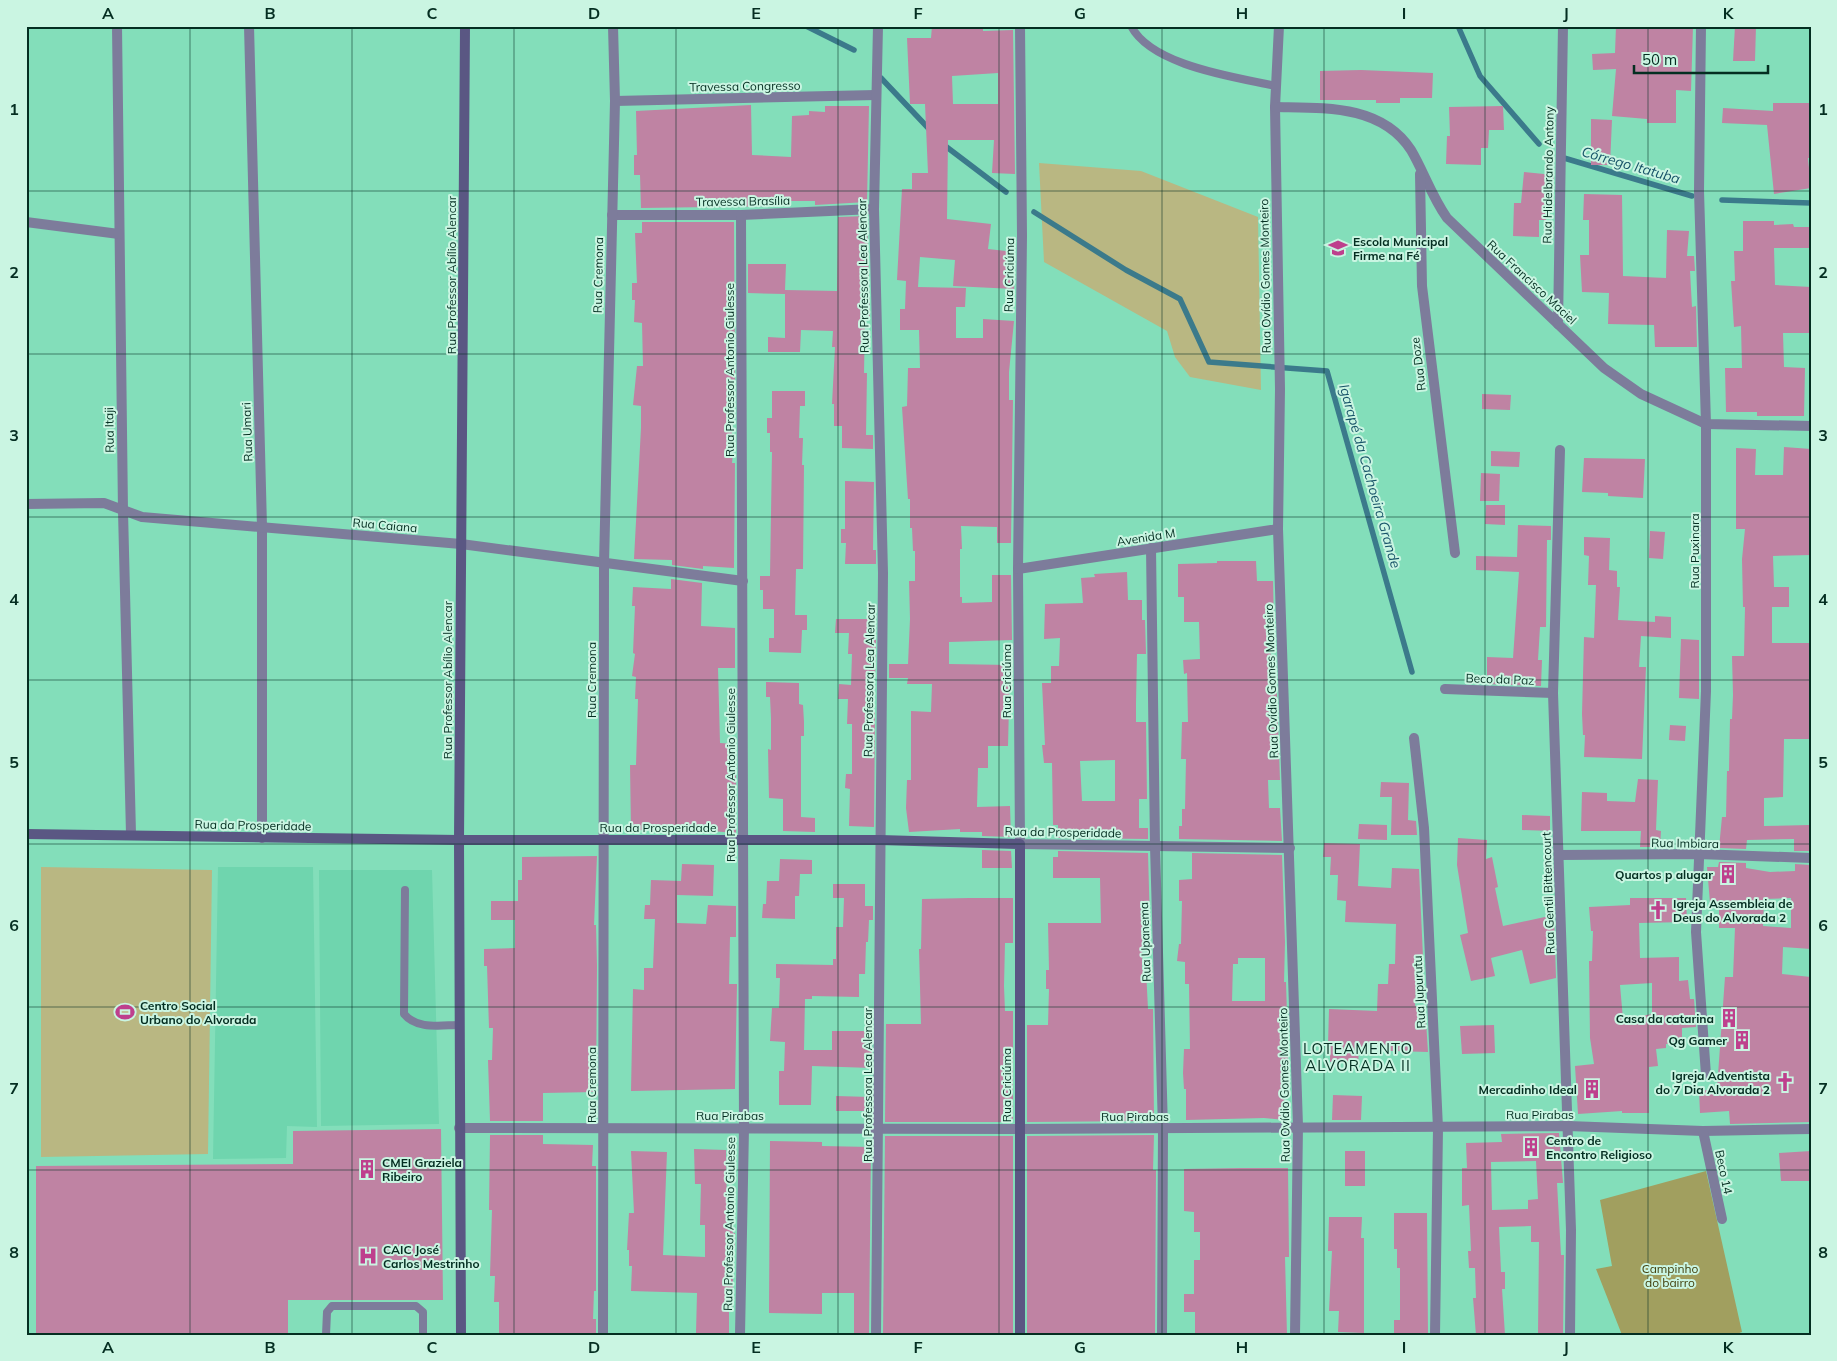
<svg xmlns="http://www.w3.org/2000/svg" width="1837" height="1361" font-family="Mulish,sans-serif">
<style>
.built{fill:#6fd5ae}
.green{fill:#b9b782}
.forest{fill:#a19f5f}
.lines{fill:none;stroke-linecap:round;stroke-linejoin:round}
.stream{stroke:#3b7a8b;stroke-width:5.5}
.building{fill:#bf83a3;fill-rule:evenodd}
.lane{stroke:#7d7c9b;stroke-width:8}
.street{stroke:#7d7c9b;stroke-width:10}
.secondary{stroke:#5a5783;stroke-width:10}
.grid{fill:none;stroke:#042e21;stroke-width:1;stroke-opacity:0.55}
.labels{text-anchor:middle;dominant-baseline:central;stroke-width:4;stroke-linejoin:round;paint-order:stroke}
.street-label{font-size:12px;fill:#042e21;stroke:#caf5e2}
.poi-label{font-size:12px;font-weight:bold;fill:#042e21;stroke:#caf5e2;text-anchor:start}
.park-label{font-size:12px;fill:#43410e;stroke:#caf5e2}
.water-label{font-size:14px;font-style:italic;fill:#175368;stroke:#caf5e2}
.quarter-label{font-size:15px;letter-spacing:1px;fill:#042e21;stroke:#caf5e2}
.neatline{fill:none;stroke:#042e21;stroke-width:2}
.grid-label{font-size:16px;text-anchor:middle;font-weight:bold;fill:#042e21}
</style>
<rect width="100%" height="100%" fill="#83deba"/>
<g class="built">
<path d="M218 867H313L317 1127 287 1126 286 1158 213 1159Z"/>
<path d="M319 870H432L439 1124 321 1126Z"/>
</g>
<g class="green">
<path d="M1039 163 1141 171 1258 217 1261 390 1190 377 1175 357 1167 331 1044 262Z"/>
<path d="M41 867 212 870 208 1154 41 1157Z"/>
</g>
<path class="forest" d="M1706 1171 1742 1332 1734 1335H1622L1596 1269 1612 1266 1600 1200Z"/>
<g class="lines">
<g class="stream">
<path d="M806 26 854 50"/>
<path d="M1458 26 1480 76 1539 144"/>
<path d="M881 78 931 131"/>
<path d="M944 145 1006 192"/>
<path d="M1564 158 1692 196"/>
<path d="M1722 200 1811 203"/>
<path d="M1034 212 1126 270 1180 299 1209 362 1327 371 1412 672"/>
</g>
</g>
<g class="building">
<path d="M932 26H983V31L1013 30 1015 174 992 173 994 140H948L947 219 991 224 988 249 1015 252 1013 270 1015 271 1014 289 953 286 955 260 920 257 918 287 966 288 965 307H956V338H983V319L1014 321 1009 372V400H1013L1011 543H997V527L961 526 962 549H960V597H962V603L992 602V575H1011L1012 640 949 642V664L1010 665 1008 746H988V768H978L977 807 1010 806 1011 837 982 836V832H960V829L909 832 906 808 907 780H911V711L931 712 932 684H907L908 678H889V664H908L910 619 909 581H915V551H913L912 528H910V499H908L902 407 907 406 908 368H920L919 330H900V309H905L906 281 897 280 902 189H912V173H928L925 104H910L907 38H931ZM998 73V104H953L952 76Z"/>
<path d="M1616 26H1693L1691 91 1676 90V123H1647V119L1612 116 1616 69 1593 70 1592 54 1615 53Z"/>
<path d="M1735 26H1756L1755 61H1733Z"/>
<path d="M1361 70 1433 73 1432 98H1400V103H1376V100H1320V71Z"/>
<path d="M1773 103H1811V158H1808L1811 188 1774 194 1767 125 1722 123 1723 108 1773 111Z"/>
<path d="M751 105 752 155 791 157 792 116 809 115V111L825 112V106H869L867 202 815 205V201H787V206L641 208 640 175H634V155H637L636 111Z"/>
<path d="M1503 106 1504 130H1489L1488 148H1481V165L1446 164 1447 136H1450L1449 107Z"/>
<path d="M1591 119 1612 120 1610 165H1591Z"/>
<path d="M1524 172 1554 175 1553 195 1548 194 1546 220H1539V237L1513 236 1514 203H1521Z"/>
<path d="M1584 194 1622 195 1623 276 1666 278 1667 230 1689 231 1687 256H1694L1695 271H1690L1692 307 1696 306 1697 347H1655L1654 325 1608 324 1609 293 1582 292 1580 255H1589V220H1583Z"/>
<path d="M867 216 870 319H865L864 373H867L866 435H873V449L842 448V426H834V404H832L835 347H832L833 331 801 330 800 352H768V337L785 338V294L748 293V264H786L785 290 837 291 838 217Z"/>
<path d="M1743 221H1774V225L1793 224 1794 227H1811V248H1774L1775 285 1811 287V333H1783L1784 367 1805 368 1804 416H1757V412H1726L1725 368H1742L1741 326 1734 327 1731 281H1735L1734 251H1743Z"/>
<path d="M642 222H734L735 393 731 445H734L732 463H735L734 568 703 566V569L672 565V560L634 559 641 428V406L633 405 637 366H643L642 323 634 322 635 300H632V283H637L635 233H642Z"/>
<path d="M772 391H805V406H800L799 438H803L802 465H804L803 569H796L795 615H807V630H802L801 653 769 652V638H774V609H763V590H760V576H770L772 452H770V433H767V418H772Z"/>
<path d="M1482 394 1511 395 1510 410 1482 409Z"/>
<path d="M1784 447 1811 449V555L1773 556 1774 587H1789V607H1772V643H1811V739H1784L1783 797 1764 798V826L1809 825 1810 851H1794V839L1747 840 1746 849 1719 848 1722 817H1726L1727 771H1729L1730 719H1732L1733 695 1732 656H1744L1745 607H1743L1742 559 1745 529H1736V448L1756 449 1755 475H1783Z"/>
<path d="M1491 451 1520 452 1519 467 1491 466Z"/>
<path d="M1584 458 1645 459 1643 498 1608 496V493L1582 492Z"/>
<path d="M1481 473 1500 474 1499 501H1480Z"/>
<path d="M845 481 874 482 873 550H876V564H845L846 543H841V529H845Z"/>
<path d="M1486 505H1505V525L1485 524Z"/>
<path d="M1518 525 1551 526V540H1547L1546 627H1540L1538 660H1542L1541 686 1487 684V657L1513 658 1519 572 1476 570V556L1517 557Z"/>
<path d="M1650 531 1665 532 1663 559 1649 558Z"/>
<path d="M1584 537 1610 538 1609 570 1617 571V587H1620L1618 620 1655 622V616L1671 617V638L1641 636 1639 667H1646L1642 759 1584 757 1585 735H1583L1582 714 1584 637 1594 638 1596 585H1588L1589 556 1584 555Z"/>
<path d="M1217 561H1256L1257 581H1273L1274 627H1270L1271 668 1276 667 1280 780H1268L1269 808H1280L1282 841 1179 839V826H1182V809H1185L1186 759H1181L1182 722H1188L1187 673 1184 674 1183 660 1200 659 1199 622H1184V597H1178V564L1217 563Z"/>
<path d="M1127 572 1128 600H1142V620H1145L1146 654H1137L1136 703V722H1146L1147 799H1139V828H1148V839L1058 838V825H1053L1052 763H1044L1042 745H1045L1042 683H1051V666H1059L1060 638 1044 639 1045 604 1083 603 1081 578 1095 577 1094 574ZM1115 760V801H1082L1080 761Z"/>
<path d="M671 579 702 583 701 626 735 628V668H718L720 743 736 744V833L685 829V831L631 830 630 765H636L638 699H635L636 677 632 676 635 654 633 653 635 606H632L633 587 671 589Z"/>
<path d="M836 619H868V640H876L875 678H871V710L875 711 874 827 849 826 850 789 845 788 846 774H852V724H847L848 699H838L839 684 851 685 852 654H848L849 633H835Z"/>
<path d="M1681 639 1699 640V699L1679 698Z"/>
<path d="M766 682 799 683V704L803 705 804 722V736H801V817L815 818V832L783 831V799L769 798 768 749 771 750V718L770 697H766Z"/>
<path d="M1670 725 1686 726 1685 741 1669 740Z"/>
<path d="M1638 779 1658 780 1656 830 1661 831 1660 847H1640L1641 831H1581L1582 792 1607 793V801L1635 802Z"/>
<path d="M1381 782 1409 783 1408 820 1416 821 1417 835H1391L1392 797H1380Z"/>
<path d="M1522 815 1550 816V831L1522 830Z"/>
<path d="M1359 824 1387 825V840L1358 839Z"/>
<path d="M1458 838 1487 840 1486 859 1492 857 1498 887 1495 888 1503 926 1554 915 1556 978 1530 984 1522 950 1491 958 1495 976 1471 981 1460 935 1468 933 1457 865Z"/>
<path d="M1324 843 1360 844 1358 886 1391 888 1392 868 1419 869 1423 957H1418L1415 1006H1425L1428 1052 1359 1050 1358 1063 1330 1062V1045H1328L1329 1009 1377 1011 1378 984H1388L1389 964H1395L1396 924 1345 922 1346 901 1337 900 1338 875H1330L1331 857H1323Z"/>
<path d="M982 850 1011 851 1012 868H982Z"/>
<path d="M1058 851 1148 853 1150 925H1143L1142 970H1146L1148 1009H1153L1154 1121 1027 1122V1025H1048L1049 989H1046V970H1049L1048 923H1101L1100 878H1053V857H1058Z"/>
<path d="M1192 853 1282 855 1285 942 1284 982H1286L1288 1048V1068H1285L1284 1120 1264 1118 1186 1120V1089H1184L1183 1073 1184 1049H1190L1189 984H1185V962L1177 961 1179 944H1181L1182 901H1179V880L1192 879ZM1238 958H1265V1001H1232L1233 964H1238Z"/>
<path d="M597 856 594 925H596L597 966 596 1092 543 1093V1121H490L488 1060H492L493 1028H489L487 966H484V949L515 948V920H491V901H518V880H522V857Z"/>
<path d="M780 859 812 860V874H800L799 896H795V919L762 918 763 904H766L767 881H779Z"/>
<path d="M1719 862 1746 863V868L1770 872 1795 871V864L1810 865 1811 949 1783 947 1782 974 1811 977V1122L1730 1124 1729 1111 1700 1113 1699 1091 1717 1089 1725 977H1733L1735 928H1719V902L1710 903 1707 867H1718ZM1791 898V928L1763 926 1764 899Z"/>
<path d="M682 864 714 865 713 896 677 895V923L706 924 708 905 736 906V937H730L729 984H737L735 1089 631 1091 633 989 644 990V968H653L655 919H644L645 905H650L651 880 681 881Z"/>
<path d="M833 884H865V906H873V920H869L868 942H866L865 974H859V997L812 996V999H805L804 1050H832V1031H872V1068L812 1066 811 1105H779V1071H784L785 1042 770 1041 772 1008H779L780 978H776V964L833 965V959H836V927H843L844 898H833Z"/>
<path d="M969 898H1013V943H1005L1004 986 1005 1011H1013V1122H885L886 1024H921L919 949H921L922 899Z"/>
<path d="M1630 898H1686L1687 922 1639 923 1640 958 1679 957V981L1688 980 1690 999H1694L1696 1027 1682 1028V1044H1666V1048L1656 1049 1658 1066 1649 1067V1113H1622V1111L1578 1114 1575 1066 1594 1064 1590 1038 1589 961H1592L1593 931H1591L1589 907 1630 905ZM1652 983V1014L1623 1019 1620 985Z"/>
<path d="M1494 1025 1495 1053 1462 1054 1460 1026Z"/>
<path d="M1333 1095 1362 1096 1361 1120H1332Z"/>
<path d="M836 1096 871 1097V1111H836Z"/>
<path d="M441 1129 443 1300H288V1335H36V1166L293 1164V1131Z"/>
<path d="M1559 1133 1563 1183H1557L1561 1255H1564L1563 1335H1538L1539 1242H1531V1226L1499 1227 1501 1272H1505V1289H1502L1505 1335H1476L1473 1298H1476L1475 1268H1469L1468 1251H1471L1469 1205 1462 1206V1168H1467L1466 1143 1502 1142 1501 1134ZM1536 1161 1538 1199 1528 1200V1209L1492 1210 1491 1162Z"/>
<path d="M490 1135H543V1144L593 1145 592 1166H596V1291H594L593 1319H596V1335H499V1302H494L495 1276H490L492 1210H489Z"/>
<path d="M1154 1135 1153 1170H1156L1155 1335H1027V1136Z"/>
<path d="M885 1136H1013V1335H883Z"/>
<path d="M770 1141 822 1142V1146L871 1147 869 1335 854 1333V1293H822V1314L769 1313Z"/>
<path d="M694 1149 726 1150 727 1211H733V1233H735V1248L729 1247V1279H733V1299L732 1311H729V1333H696L697 1293 631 1291 632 1266H629V1250H627L629 1213H634L631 1151 667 1152 663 1255 705 1257V1225H700L701 1184H695Z"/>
<rect x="1345" y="1151" width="20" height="35"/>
<path d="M1811 1151V1181H1781L1779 1153Z"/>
<path d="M1240 1168H1288L1289 1257H1285L1287 1335H1195V1312H1184V1294H1194V1260H1200V1232H1194V1212L1184 1211V1169Z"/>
<path d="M1394 1213H1427L1428 1335H1394V1320H1400V1268H1397V1249H1394Z"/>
<path d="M1329 1217H1362L1361 1238H1364V1333L1338 1332 1339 1311H1329L1332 1251H1328Z"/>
</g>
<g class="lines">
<g class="lane">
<path d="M1131 26C1152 66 1235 77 1276 86"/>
<path d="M405 890 404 1014C417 1030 441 1025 460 1025"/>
<path d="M326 1335 327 1312 332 1306H416L423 1312V1335"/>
</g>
<g class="street">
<path d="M117 26 123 511 131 834"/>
<path d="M249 26 262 527V838"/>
<path d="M1020 26 1022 236 1018 569 1020 844 1290 848"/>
<path d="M1279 26 1275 107 1280 389 1278 529 1298 1126 1295 1335"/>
<path d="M1701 26 1699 191 1706 424V691L1696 932 1706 1075"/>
<path d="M615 101 876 95"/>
<path d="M1275 107C1323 108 1381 104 1411 150 1424 172 1431 195 1447 218L1604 368 1641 394 1706 424 1811 426"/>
<path d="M1420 174 1422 286 1455 553"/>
<path d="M612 215H741L874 209"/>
<path d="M26 222 119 234"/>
<path d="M1558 324 1563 26"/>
<path d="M1560 450 1553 693 1571 1230 1570 1335"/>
<path d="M26 504 104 503 142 517 461 544 743 581"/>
<path d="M1151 548 1155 846 1163 1129 1162 1335"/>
<path d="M1018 569 1278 529"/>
<path d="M1445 689 1553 693"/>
<path d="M1414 738 1424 828 1438 1128 1435 1335"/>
<path d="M1559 855 1698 854 1811 858"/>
<path d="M459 1128 1018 1129 1568 1126 1703 1131 1811 1129"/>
<path d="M1703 1131 1722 1219"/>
<path d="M603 1335 604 564 615 101 613 26"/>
<path d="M740 1335 744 1128 741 215"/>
<path d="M876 1335 883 573 874 209 878 26"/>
</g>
<g class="secondary">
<path d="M26 834 459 840H880L1020 844V1335"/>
<path d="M461 1335 459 840 465 26"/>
</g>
</g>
<path class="grid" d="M190 26V1335M352 26V1335M514 26V1335M676 26V1335M838 26V1335M999 26V1335M1162 26V1335M1324 26V1335M1485 26V1335M1648 26V1335M26 191H1811M26 354H1811M26 517H1811M26 680H1811M26 844H1811M26 1007H1811M26 1170H1811"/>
<defs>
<g id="school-bare" transform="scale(1.5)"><path d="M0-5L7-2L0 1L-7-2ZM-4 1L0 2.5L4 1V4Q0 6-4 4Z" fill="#be408d" stroke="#caf5e2" stroke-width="2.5" paint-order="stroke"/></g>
<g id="building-bare" transform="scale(1.5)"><path d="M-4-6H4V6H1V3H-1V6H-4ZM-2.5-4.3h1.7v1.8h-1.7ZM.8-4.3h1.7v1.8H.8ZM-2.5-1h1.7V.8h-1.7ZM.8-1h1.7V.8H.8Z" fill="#be408d" stroke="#caf5e2" stroke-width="2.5" paint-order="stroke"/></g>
<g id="church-bare" transform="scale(1.5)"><path d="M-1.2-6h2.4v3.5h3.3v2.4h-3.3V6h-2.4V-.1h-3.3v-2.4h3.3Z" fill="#be408d" stroke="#caf5e2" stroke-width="2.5" paint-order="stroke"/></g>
<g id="stadium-bare" transform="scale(1.5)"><path d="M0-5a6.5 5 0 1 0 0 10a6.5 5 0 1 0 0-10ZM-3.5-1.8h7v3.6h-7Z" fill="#be408d" stroke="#caf5e2" stroke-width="2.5" paint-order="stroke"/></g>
<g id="hospital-bare" transform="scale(1.5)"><path d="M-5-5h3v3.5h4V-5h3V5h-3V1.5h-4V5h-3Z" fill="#be408d" stroke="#caf5e2" stroke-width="2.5" paint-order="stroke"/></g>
</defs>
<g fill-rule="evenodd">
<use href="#school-bare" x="1338" y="248"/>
<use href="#building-bare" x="1728" y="874"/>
<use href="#church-bare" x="1658" y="910"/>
<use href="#stadium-bare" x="125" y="1012"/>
<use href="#building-bare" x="1729" y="1018"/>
<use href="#building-bare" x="1742" y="1040"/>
<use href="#church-bare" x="1785" y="1082"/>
<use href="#building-bare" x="1592" y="1089"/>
<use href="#building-bare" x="1531" y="1147"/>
<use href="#building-bare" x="367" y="1169"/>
<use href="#hospital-bare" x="368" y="1256"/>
</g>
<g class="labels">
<g class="street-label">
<text transform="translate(745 86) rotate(-1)">Travessa Congresso</text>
<text transform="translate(1548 175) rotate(-89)">Rua Hidelbrando Antony</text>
<text transform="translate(743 201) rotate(-1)">Travessa Brasília</text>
<text transform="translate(451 275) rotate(-90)">Rua Professor Abílio Alencar</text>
<text transform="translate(598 275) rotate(-89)">Rua Cremona</text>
<text transform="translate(1009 275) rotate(-89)">Rua Criciúma</text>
<text transform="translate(863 276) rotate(-91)">Rua Professora Lea Alencar</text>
<text transform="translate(1265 276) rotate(-91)">Rua Ovídio Gomes Monteiro</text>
<text transform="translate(1532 282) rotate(43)">Rua Francisco Maciel</text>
<text transform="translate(1418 364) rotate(-97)">Rua Doze</text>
<text transform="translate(729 370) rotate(-90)">Rua Professor Antonio Giulesse</text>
<text transform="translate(109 430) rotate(-91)">Rua Itaji</text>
<text transform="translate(247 432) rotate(-92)">Rua Umari</text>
<text transform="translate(385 525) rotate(5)">Rua Caiana</text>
<text transform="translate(1146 537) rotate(-9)">Avenida M</text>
<text transform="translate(1694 551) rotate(-90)">Rua Puxinara</text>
<text transform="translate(1500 679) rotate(2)">Beco da Paz</text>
<text transform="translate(447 680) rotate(-90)">Rua Professor Abílio Alencar</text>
<text transform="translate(591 680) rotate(-90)">Rua Cremona</text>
<text transform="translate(869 680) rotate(-89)">Rua Professora Lea Alencar</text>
<text transform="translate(1006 681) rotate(-90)">Rua Criciúma</text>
<text transform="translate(1271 681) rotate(-92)">Rua Ovídio Gomes Monteiro</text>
<text transform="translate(730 775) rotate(-90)">Rua Professor Antonio Giulesse</text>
<text transform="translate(253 825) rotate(1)">Rua da Prosperidade</text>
<text x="658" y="827">Rua da Prosperidade</text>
<text transform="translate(1063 832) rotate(1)">Rua da Prosperidade</text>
<text transform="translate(1685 843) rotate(1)">Rua Imbiara</text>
<text transform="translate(1548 893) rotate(-92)">Rua Gentil Bittencourt</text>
<text transform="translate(1145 942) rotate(-92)">Rua Upanema</text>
<text transform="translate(1419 992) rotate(-93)">Rua Jupurutu</text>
<text transform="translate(591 1085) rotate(-90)">Rua Cremona</text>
<text transform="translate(867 1085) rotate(-90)">Rua Professora Lea Alencar</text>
<text transform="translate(1006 1085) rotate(-90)">Rua Criciúma</text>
<text transform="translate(1284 1085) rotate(-91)">Rua Ovídio Gomes Monteiro</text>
<text x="1540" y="1114">Rua Pirabas</text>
<text x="730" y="1115">Rua Pirabas</text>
<text x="1135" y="1116">Rua Pirabas</text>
<text transform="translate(1724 1172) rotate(78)">Beco 14</text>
<text transform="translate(729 1224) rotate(-89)">Rua Professor Antonio Giulesse</text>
</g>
<g class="poi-label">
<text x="1353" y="241">Escola Municipal<tspan x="1353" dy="14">Firme na Fé</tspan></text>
<text x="1713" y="874" text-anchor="end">Quartos p alugar</text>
<text x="1673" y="903">Igreja Assembleia de<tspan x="1673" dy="14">Deus do Alvorada 2</tspan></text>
<text x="140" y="1005">Centro Social<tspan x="140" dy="14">Urbano do Alvorada</tspan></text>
<text x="1714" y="1018" text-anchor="end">Casa da catarina</text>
<text x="1727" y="1040" text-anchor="end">Qg Gamer</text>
<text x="1770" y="1075" text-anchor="end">Igreja Adventista<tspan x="1770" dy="14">do 7 Dia Alvorada 2</tspan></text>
<text x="1577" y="1089" text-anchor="end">Mercadinho Ideal</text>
<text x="1546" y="1140">Centro de<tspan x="1546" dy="14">Encontro Religioso</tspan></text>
<text x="382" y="1162">CMEI Graziela<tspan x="382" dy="14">Ribeiro</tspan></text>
<text x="383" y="1249">CAIC José<tspan x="383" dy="14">Carlos Mestrinho</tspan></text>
</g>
<g class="park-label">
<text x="1670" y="1268">Campinho<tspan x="1670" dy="14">do bairro</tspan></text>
</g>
<g class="water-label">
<text transform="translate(1631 165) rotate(16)">Córrego Itatuba</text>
<text transform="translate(1370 476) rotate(74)">Igarapé da Cachoeira Grande</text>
</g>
<g class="quarter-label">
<text x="1358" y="1048">LOTEAMENTO<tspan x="1358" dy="17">ALVORADA II</tspan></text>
</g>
</g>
<rect width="1837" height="1361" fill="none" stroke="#caf5e2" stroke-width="55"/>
<path d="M1634 65v8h134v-8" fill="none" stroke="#042e21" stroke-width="2.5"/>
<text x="1642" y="65" font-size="15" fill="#042e21" stroke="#caf5e2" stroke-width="4" paint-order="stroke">50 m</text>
<rect x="28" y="28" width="1782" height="1306" class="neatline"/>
<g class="grid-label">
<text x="108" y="19">A</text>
<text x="270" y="19">B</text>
<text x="432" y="19">C</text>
<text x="594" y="19">D</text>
<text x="756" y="19">E</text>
<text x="918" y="19">F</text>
<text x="1080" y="19">G</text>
<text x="1242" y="19">H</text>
<text x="1404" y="19">I</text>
<text x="1566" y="19">J</text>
<text x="1728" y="19">K</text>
<text x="14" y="115">1</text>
<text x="1823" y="115">1</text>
<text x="14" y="278">2</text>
<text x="1823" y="278">2</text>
<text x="14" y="441">3</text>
<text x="1823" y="441">3</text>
<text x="14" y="605">4</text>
<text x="1823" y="605">4</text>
<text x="14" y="768">5</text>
<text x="1823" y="768">5</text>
<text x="14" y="931">6</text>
<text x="1823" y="931">6</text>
<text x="14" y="1094">7</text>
<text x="1823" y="1094">7</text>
<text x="14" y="1258">8</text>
<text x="1823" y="1258">8</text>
<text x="108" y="1353">A</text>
<text x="270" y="1353">B</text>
<text x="432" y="1353">C</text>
<text x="594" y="1353">D</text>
<text x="756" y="1353">E</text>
<text x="918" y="1353">F</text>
<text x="1080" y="1353">G</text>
<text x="1242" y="1353">H</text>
<text x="1404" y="1353">I</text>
<text x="1566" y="1353">J</text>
<text x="1728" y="1353">K</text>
</g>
</svg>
